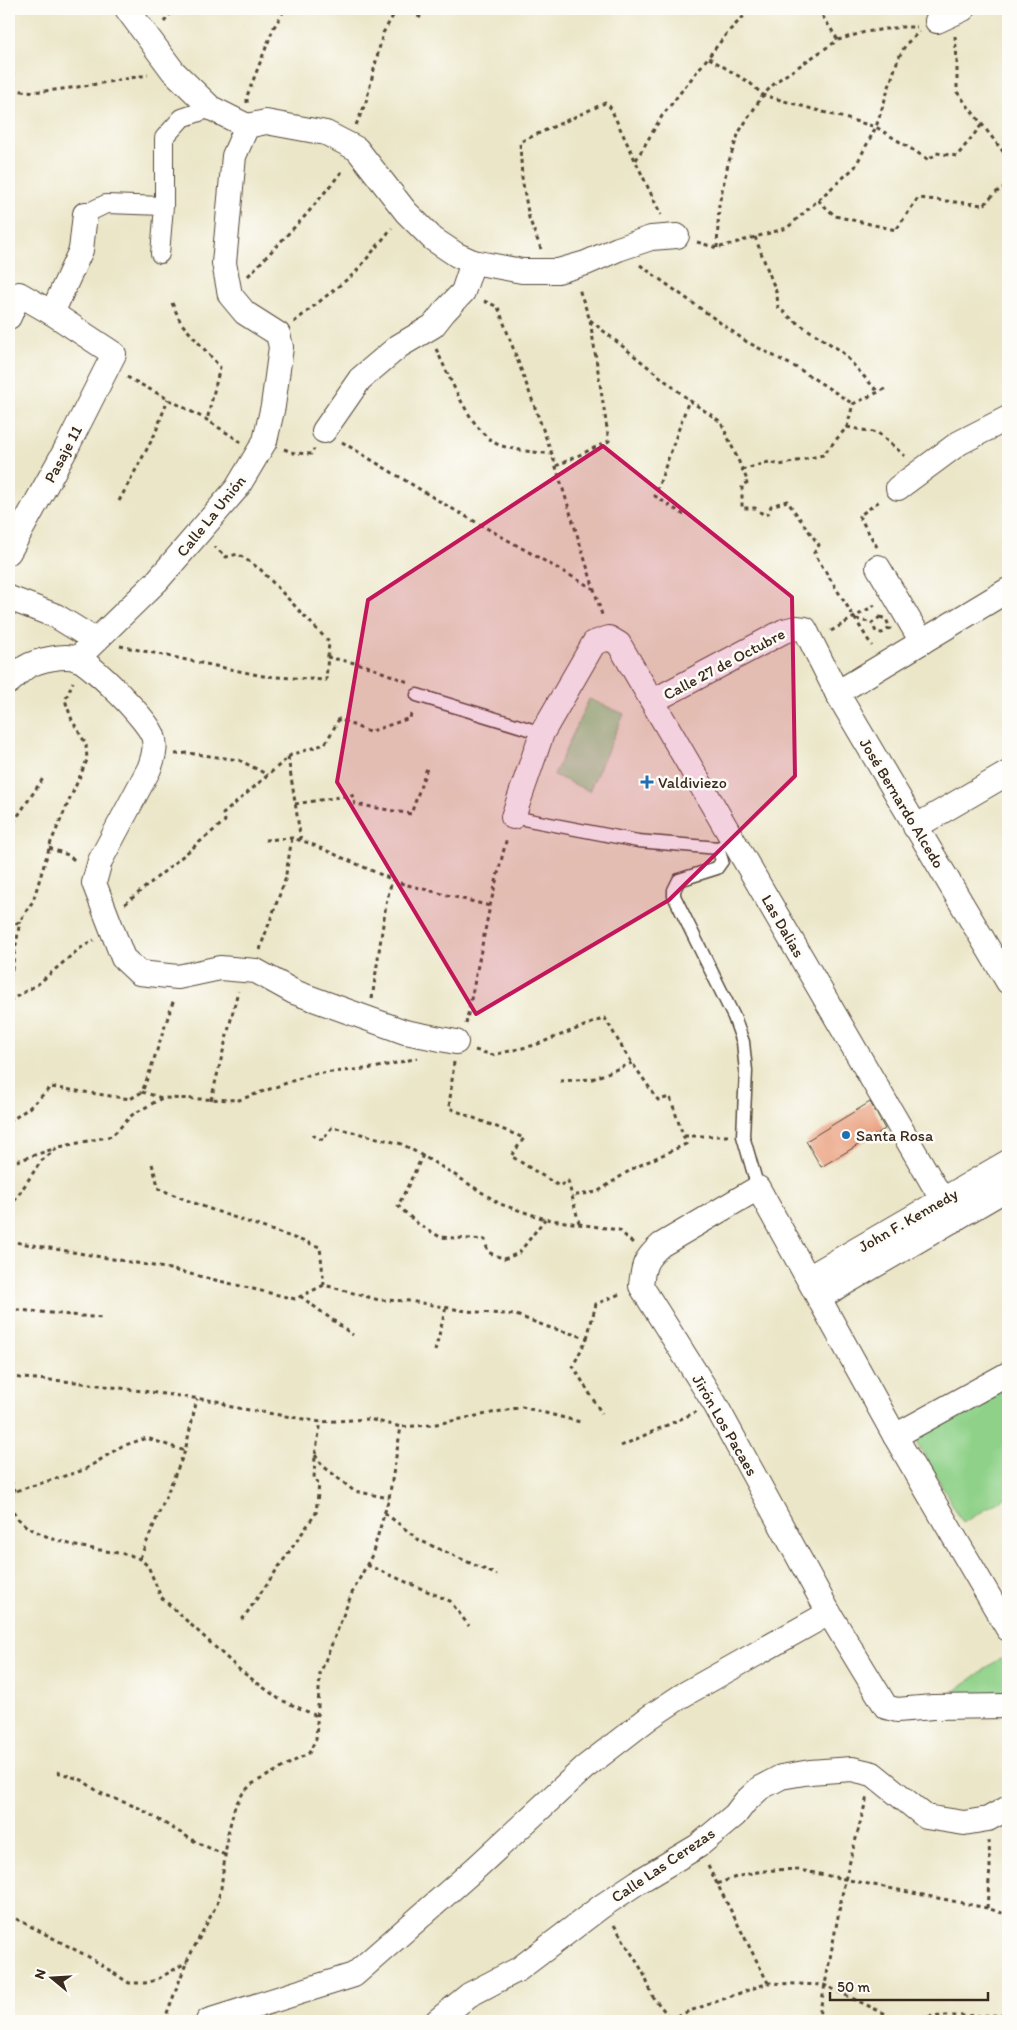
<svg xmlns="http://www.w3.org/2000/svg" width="1017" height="2030" font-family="Itim,sans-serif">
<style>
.green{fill:#8fd189;stroke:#657e54}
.building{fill:#e99d7b}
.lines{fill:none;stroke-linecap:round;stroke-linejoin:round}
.service-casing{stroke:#554638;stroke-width:15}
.pedestrian-casing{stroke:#554638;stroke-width:20}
.minor-casing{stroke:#554638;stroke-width:26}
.path{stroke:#554638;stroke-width:3;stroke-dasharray:4 4;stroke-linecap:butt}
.service{stroke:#fff;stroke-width:12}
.pedestrian{stroke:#fff;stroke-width:18}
.minor{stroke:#fff;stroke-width:24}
.marked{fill:#c2185b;fill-opacity:0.2;stroke:#c2185b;stroke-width:4;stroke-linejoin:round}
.poi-dot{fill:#1f6fb2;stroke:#fdfcf7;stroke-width:2}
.labels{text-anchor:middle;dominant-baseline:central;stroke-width:5;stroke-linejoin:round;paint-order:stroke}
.street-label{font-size:16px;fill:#3b2a1e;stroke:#fdfcf7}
.poi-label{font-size:16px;fill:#3b2a1e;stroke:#fdfcf7;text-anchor:start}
</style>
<rect width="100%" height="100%" fill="#fdfcf7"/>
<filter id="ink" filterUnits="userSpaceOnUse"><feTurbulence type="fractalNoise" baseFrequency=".02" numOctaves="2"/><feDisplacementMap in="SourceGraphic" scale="10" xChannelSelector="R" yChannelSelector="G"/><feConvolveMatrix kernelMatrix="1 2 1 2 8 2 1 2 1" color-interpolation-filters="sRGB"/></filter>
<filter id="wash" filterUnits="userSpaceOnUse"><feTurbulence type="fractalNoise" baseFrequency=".0096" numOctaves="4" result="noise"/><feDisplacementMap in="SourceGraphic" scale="20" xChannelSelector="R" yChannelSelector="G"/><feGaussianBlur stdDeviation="1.12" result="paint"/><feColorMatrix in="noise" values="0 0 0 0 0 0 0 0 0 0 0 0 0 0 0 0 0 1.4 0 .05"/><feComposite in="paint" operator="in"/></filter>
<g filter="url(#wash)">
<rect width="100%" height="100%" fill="#ebe6c8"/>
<g class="green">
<path d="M589 699 624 714 589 791 554 775Z"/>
<path d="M1008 1377V1496L963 1523 911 1432Z"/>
<path d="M1000 1658 1008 1673V1706L933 1707Z"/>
</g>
<g id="blocks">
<path class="building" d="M870 1102 885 1129 821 1167 806 1141Z"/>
</g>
</g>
<g filter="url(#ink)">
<use href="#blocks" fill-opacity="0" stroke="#554638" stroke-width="1"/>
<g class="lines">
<g class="service-casing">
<g id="service">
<path d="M417 695 542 733"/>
<path d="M513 817 638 841 718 848 724 845"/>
<path d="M718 848 722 861 717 868 679 880 674 890V896L734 1017 743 1042 746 1071 743 1136 758 1188"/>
</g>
</g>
<g class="pedestrian-casing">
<g id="pedestrian">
<path d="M85 214 106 204 164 206"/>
<path d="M160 254 164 206V138L182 118 211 108"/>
</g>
</g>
<g class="minor-casing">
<g id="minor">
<path d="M127 9 173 71 211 108 247 126"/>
<path d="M937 21 963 9"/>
<path d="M52 313 81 250 85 214"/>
<path d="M9 317 19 294 52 313 114 354 66 449 9 552"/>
<path d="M324 431 360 379 399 346 433 326 444 312 463 292 473 262"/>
<path d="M898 488 959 443 1008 418"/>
<path d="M878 567 922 642"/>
<path d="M9 598 56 616 95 640"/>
<path d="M77 659 157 581 237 488 265 441 273 406 281 347 278 334 245 313 230 295 224 263 234 156 247 126 266 122 326 133 357 149 406 212 433 239 457 255 473 262 522 271H558L586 263 618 249 651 238 677 236"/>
<path d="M9 682C14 678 20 671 26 667 38 660 65 654 78 659 94 666 148 720 153 736 157 747 153 759 149 769L100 861 94 883 123 958 139 973 178 977 220 968 256 971 294 992 405 1032 456 1042"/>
<path d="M837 693 1008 590"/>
<path d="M653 701 784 631 796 628 805 629 837 693 1008 982"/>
<path d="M513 817 542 733 594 643 609 638 619 644 954 1220"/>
<path d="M915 827 1008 773"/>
<path d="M808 1278 1008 1162"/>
<path d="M819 1298 1008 1188"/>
<path d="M895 1436 1008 1374"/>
<path d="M1008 1629 895 1436 758 1188 661 1245C645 1259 643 1265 641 1286L715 1404 829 1613 886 1707 897 1710 933 1707 1008 1706"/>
<path d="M208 2021 354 1975 477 1867 584 1768 650 1717 683 1695 829 1613"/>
<path d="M437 2021 469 1995 519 1969 602 1906 638 1882 698 1846 735 1815 745 1802 760 1788 781 1777 810 1772 852 1769 873 1774 926 1817 964 1823 988 1819 1008 1808"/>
</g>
</g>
<g class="path">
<path d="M11 9 13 89C36 98 120 79 148 75"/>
<path d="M403 9 424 19"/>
<path d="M818 9 838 40"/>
<path d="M164 22 174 9"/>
<path d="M955 36 957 60V92L1008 158"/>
<path d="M709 58 750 83 763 95 876 127 929 160 936 153 957 156 983 123"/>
<path d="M247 103V96L274 27 285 9"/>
<path d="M356 125 366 102 383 33 397 9"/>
<path d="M636 160 662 116 728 32 751 9"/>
<path d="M818 200 835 216 896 230 918 198 984 205 995 193 1008 185"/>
<path d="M755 237 777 294 778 307 793 320 841 351 878 392"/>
<path d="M697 242 717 248 787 228 855 167 876 127 898 59 906 44 919 32"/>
<path d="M717 248 719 204 728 164 739 132 763 95 777 81 838 40 865 32 901 27H917"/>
<path d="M541 249 529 218 522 178 520 142 605 103 610 107 661 215"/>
<path d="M640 265 747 342 799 369 853 404"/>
<path d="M248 276 306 215 344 169"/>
<path d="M484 301 498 307 552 454 603 618"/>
<path d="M172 303 181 323 220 367 207 420"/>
<path d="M590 320 689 400 721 422 748 482 742 485V508H755L764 515 768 514 771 506 787 501 819 545 814 553 872 646"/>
<path d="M294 322 355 273 392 228"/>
<path d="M436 349C449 375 473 438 502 446 518 451 536 452 552 454"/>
<path d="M127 377 207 420 241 442"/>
<path d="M847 427 878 433 905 456"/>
<path d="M342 442 444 504 594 589"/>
<path d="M284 449 294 453 311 454 314 449"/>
<path d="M556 466 609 441 590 320 579 289"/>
<path d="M742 470 769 462 780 465 823 455 847 427 853 404 885 389"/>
<path d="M119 501 155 434 168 399"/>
<path d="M684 515 655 496 689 400"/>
<path d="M877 547 859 516 881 500"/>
<path d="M880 617 886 619 890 628 882 633 876 632 872 623Z"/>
<path d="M856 619 872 623"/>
<path d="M831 631 875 605"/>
<path d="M120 646 263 676 326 680 329 642 260 569 238 554 226 557 215 547"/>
<path d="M327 657 364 665 408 682"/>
<path d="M175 754 188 753 239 760 268 775"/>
<path d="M288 757 301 841"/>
<path d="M295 804 352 795 355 804 411 814 428 765"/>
<path d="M9 829 44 777"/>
<path d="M265 840 292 838 309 843 400 883 490 906"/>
<path d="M49 848 68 855 77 862"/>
<path d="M125 904 225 821 223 814 291 755 325 744 339 719 369 732 410 718 412 710"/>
<path d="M9 929 20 921 33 901 51 842 87 760 86 744 72 720 65 700 73 682"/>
<path d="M260 950 263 940 285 880 292 838"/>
<path d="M9 986 20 921"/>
<path d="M372 999 386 904 392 880"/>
<path d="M9 1001 38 984 79 949 94 940"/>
<path d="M466 1024 490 906 507 837"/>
<path d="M475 1050 493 1055 535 1045 605 1018 626 1054 658 1100 670 1097 686 1144 632 1169 597 1192 571 1196"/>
<path d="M454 1062 449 1108 524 1138 511 1156 559 1186 568 1181 579 1223"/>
<path d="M560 1081 592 1079 632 1063"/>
<path d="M142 1092 162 1098"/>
<path d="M211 1100 238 991"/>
<path d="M9 1122 29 1108 51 1087 130 1099 142 1092 150 1071 174 999"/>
<path d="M312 1135 323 1140 332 1127 402 1144 447 1170 500 1204 545 1219 619 1230 633 1243"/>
<path d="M684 1136H728"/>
<path d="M423 1155 398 1206 417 1223 440 1237 485 1240 488 1252 504 1259 519 1253 545 1219"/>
<path d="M17 1161 56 1148"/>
<path d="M152 1164 159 1189 207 1208 320 1247 324 1285"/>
<path d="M9 1216 15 1200 41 1161 59 1147 112 1136 132 1115 162 1098 239 1100 312 1074 374 1068 418 1058"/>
<path d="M9 1241 165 1268 295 1299 324 1285 379 1300 410 1301 466 1311 516 1315 548 1327 587 1338 573 1366 602 1414"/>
<path d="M300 1296 353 1335"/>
<path d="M9 1309 102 1318"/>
<path d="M587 1338 596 1304 622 1293"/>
<path d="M435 1351 446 1307"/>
<path d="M9 1377 76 1382 223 1402 226 1406 321 1422 369 1419 401 1427 431 1425 522 1407 580 1422"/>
<path d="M621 1446 696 1412"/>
<path d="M315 1455 323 1466 354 1491 389 1498"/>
<path d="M9 1473 14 1490 11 1506 16 1517 27 1527 50 1538 76 1546 130 1555 140 1559 148 1566 161 1597 241 1671 279 1699 317 1716"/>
<path d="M9 1493 84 1470 122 1446 147 1438 185 1451"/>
<path d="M385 1513 419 1540 497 1575"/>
<path d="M140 1558 185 1451 197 1399"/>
<path d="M367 1565 450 1601 469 1626"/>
<path d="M242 1620 316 1513 319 1484 314 1480 315 1455 321 1422"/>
<path d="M57 1772 82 1780 100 1793 139 1808 196 1842 225 1855"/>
<path d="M708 1866 768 1983"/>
<path d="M717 1884C744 1873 770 1868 800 1870L987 1908 1008 1915"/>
<path d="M987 1908 990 1867 989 1841"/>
<path d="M9 1915 89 1957 129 1983H145L156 1980 187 1962"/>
<path d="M614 1925 643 1972 653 1997 670 2018"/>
<path d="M164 2021 187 1961 217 1904 221 1888 228 1833 235 1806 243 1793 252 1784 309 1753 316 1739 320 1674 352 1593 372 1555 389 1498 401 1427"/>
<path d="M662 2021 768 1983 824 1985 892 2017 1008 2015"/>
<path d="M818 2021 845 1880 867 1797"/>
<path d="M985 2021 987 2014"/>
</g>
<use href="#service" class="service"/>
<use href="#pedestrian" class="pedestrian"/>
<use href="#minor" class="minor"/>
</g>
</g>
<path class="marked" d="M603 446 792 597 795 776 669 900 476 1014 337 782 368 600Z"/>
<g class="poi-dot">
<path d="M644.5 774.5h5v5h5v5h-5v5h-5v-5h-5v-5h5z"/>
<circle cx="846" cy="1135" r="5"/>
</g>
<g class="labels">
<g class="street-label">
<text transform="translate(63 454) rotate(-62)">Pasaje 11</text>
<text transform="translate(211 516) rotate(-51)">Calle La Unión</text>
<text transform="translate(724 664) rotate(-28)">Calle 27 de Octubre</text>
<text transform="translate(902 803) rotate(59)">José Bernardo Alcedo</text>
<text transform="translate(783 926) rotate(60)">Las Dalias</text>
<text transform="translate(908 1220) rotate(-30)">John F. Kennedy</text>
<text transform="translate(725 1425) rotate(60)">Jirón Los Pacaes</text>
<text transform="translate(663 1865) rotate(-34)">Calle Las Cerezas</text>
</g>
<g class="poi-label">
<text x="658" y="782">Valdiviezo</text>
<text x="856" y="1135">Santa Rosa</text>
</g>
</g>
<rect width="1017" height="2030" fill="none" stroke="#fdfcf7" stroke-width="30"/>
<g transform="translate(52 1978) rotate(288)" stroke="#fdfcf7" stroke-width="4" paint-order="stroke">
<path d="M0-4L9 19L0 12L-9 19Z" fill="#3b2a1e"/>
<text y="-8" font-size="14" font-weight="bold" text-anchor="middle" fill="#3b2a1e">N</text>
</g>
<path d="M830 1992v8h158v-8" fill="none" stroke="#3b2a1e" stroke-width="2.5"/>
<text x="837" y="1992" font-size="15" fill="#3b2a1e" stroke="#fdfcf7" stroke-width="4" paint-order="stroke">50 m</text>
</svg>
